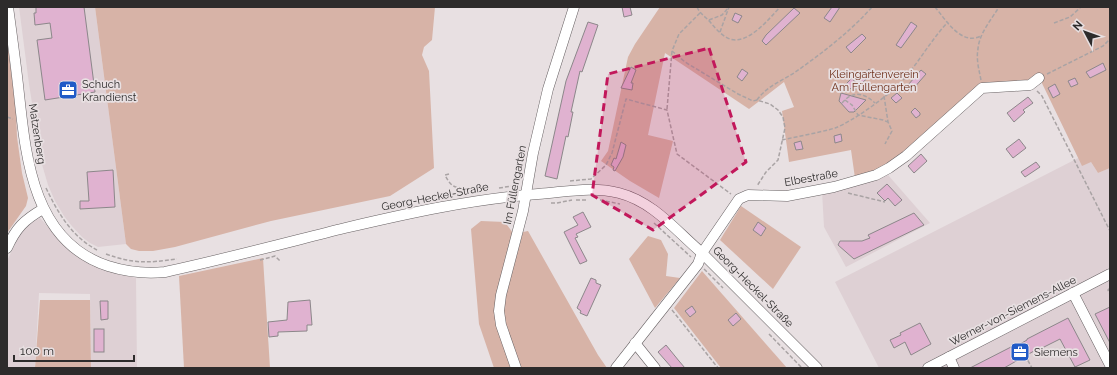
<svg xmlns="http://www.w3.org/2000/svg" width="1117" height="375" font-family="Raleway,sans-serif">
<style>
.built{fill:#ded0d4}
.green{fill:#d7b3a7}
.building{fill:#e0b2d0;stroke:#8c878a}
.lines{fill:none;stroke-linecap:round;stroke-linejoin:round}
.minor-casing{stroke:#676163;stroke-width:11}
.path{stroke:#a9a3a4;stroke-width:1.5;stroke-dasharray:4 2;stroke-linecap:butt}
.minor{stroke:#fff;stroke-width:10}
.marked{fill:#c2185b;fill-opacity:0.2;stroke:#c2185b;stroke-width:3;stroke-dasharray:8 5;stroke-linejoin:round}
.labels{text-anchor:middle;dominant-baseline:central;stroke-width:3.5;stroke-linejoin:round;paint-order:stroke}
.park-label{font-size:11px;fill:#6f301b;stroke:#e8e0e2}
.poi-label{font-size:11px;fill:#2d2b2b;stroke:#e8e0e2;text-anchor:start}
.street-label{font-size:11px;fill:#2d2b2b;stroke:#e8e0e2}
</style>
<rect width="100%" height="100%" fill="#e8e0e2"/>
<g class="built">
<path d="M19 7H95L126 244 98 247 90 243 82 237 71 225 64 216 55 201 48 185 41 161 29 84Z"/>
<path d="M1086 154 1098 173 1110 168V368H879L835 282Z"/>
<path d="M888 175 930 223 846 267 824 227 822 191 877 180Z"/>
<path d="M40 218 60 240 76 254 91 264 136 278 137 368H91L90 294 39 293 35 368H7V261L19 236 30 224Z"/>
</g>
<g class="green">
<path d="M95 7H435L432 40 424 47 422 55 429 71 434 168 390 196 271 221 175 247 153 251H139L131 249 126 244Z"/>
<path d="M660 7H1110V168L1098 173 1091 162 1082 166 1038 75 1025 81 988 85 888 166 855 178 851 150 789 162 782 111 794 107 784 82 749 109 665 53 648 135 673 141 659 198 630 181 601 161 608 151 628 57 635 44Z"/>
<path d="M7 37 16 111 17 137 22 173 28 198 26 206 7 233Z"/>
<path d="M741 206 801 247 773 289 720 240Z"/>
<path d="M481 221 505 222 513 233 497 294 512 368H494L479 324 471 229Z"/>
<path d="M528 231 598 355 607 368H521L505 322 503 311 505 296 523 232Z"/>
<path d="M648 236 661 240 668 254 666 276 680 278 655 308 629 259Z"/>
<path d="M263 258 270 368H184L179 276Z"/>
<path d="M702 271 787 368H721L674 308Z"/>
<path d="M40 300H90L91 368H35Z"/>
</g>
<g class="building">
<path d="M36 7H84L95 92 45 100 37 40 52 38 50 23 35 25 34 13H36Z"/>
<path d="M622 7H630L632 15 624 17Z"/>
<path d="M832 7H840L830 22 824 18Z"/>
<path d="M794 8 800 13 766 45 762 41 766 35Z"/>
<path d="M735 13 742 16 738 23 732 20Z"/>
<path d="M588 22 598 25 582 72 580 71 571 112H573L568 137 566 136 557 179 545 176 566 81Z"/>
<path d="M911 22 917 26 901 48 896 45Z"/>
<path d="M862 34 866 38 851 53 846 47Z"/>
<path d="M1103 63 1106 70 1090 78 1086 72Z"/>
<path d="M631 67 636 70 631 83H633L632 90 621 88Z"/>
<path d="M742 69 748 73 742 81 737 77Z"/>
<path d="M869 69 872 74 853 91 846 84 852 78 855 82Z"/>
<path d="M921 70 926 74 913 89 908 85Z"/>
<path d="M1075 78 1078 84 1071 87 1068 81Z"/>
<path d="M1055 84 1060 94 1053 98 1048 88Z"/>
<path d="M841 93 866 100 854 112H849L839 101Z"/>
<path d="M897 93 902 98 896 103 891 98Z"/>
<path d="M1028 97 1033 103 1023 110 1025 112 1014 122 1007 113Z"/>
<path d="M915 108 920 113V115L916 118 911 112Z"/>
<path d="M841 134 842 141 835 143 834 136Z"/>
<path d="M1019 139 1026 148 1013 158 1006 149Z"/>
<path d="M801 141 803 149 796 150 794 143Z"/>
<path d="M621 142 626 145 623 157 615 171 613 170 614 167 611 165 614 158 616 159Z"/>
<path d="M921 154 927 161 914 173 908 166Z"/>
<path d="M1036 162 1040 167 1025 177 1021 172Z"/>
<path d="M113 170 115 207 80 209V201H89L87 172Z"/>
<path d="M887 184 902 200 895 206 888 198 885 201 877 193Z"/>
<path d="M583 212 591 227 576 234 578 237 575 238 587 261 580 264 564 232 578 225 573 217Z"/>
<path d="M914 213 924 225 854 259 838 245 840 241H862L870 238 868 235Z"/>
<path d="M758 222 766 228 761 236 753 230Z"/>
<path d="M591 278 596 280V283L601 285 587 316 580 313 581 311 577 308Z"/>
<path d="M310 300 312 325H307V331L278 332V336L269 337 268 322 287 320 288 302Z"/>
<path d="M100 301H108V319L101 320Z"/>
<path d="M692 306 696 312 690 317 685 311Z"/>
<path d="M1110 307V343L1095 314Z"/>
<path d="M736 313 741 319 733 326 728 320Z"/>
<path d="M1068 318 1090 360 1075 367 1060 339 1034 352V351L1004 368H970L1011 347 1012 348 1020 344 1027 340V339Z"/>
<path d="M920 323 931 344 911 355 905 342 894 348 890 340 901 335 900 333Z"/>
<rect x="94" y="329" width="10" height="23"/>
<path d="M666 345 679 361 685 368H672L658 352Z"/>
</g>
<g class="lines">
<g class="minor-casing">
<g id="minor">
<path d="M8 7C12 36 16 65 19 94 26 160 34 242 108 266 127 272 145 274 165 272 225 259 285 243 345 228 409 213 472 199 538 194 566 192 592 186 619 193 654 202 676 231 702 253L817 368"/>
<path d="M7 248C16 228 24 220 43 209"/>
<path d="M1073 293 1110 365"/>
<path d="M635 343 655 368"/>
<path d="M949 357 954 368"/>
<path d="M516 368 501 325 499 311 501 295 523 211 533 153 548 89 574 7"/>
<path d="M616 368 698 264 702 253 739 199 748 195 787 196 834 187 876 175 889 168 906 156 982 88 1030 85 1039 78"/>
<path d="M928 368 1110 274"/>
</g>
</g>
<g class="path">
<path d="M697 7C700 14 706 17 711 23 716 29 722 36 730 39 748 45 769 19 780 7"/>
<path d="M935 7C946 20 961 46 981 36"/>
<path d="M700 13 679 34 672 51 685 62 738 94 753 101 757 100 770 104 778 110 783 117 785 128 778 160 766 172 757 186"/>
<path d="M709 20 722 15 728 8"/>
<path d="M1054 23 1070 17 1081 7"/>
<path d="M720 32 729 7"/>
<path d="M1047 74 1103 46 1110 39"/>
<path d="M981 80C979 70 976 59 978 49 979 34 991 20 999 7"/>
<path d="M1037 91 1042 96 1110 231"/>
<path d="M884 96 888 122 892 131 885 144"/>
<path d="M757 100C766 87 781 81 794 73 821 54 850 32 872 7"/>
<path d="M845 100 852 105 858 115 883 120 888 122"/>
<path d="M842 103C853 90 864 93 875 103"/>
<path d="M667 109 672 51"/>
<path d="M7 117 13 119"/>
<path d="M782 140C799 136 818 133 835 128 852 122 891 94 903 80 919 62 931 40 948 22"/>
<path d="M449 174 445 175C452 189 456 188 470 188L474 192"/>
<path d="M570 181 591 179 606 165 612 153 626 99 667 110 677 154 731 194"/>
<path d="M46 188C58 213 72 237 97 250"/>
<path d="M499 188 519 185"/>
<path d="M848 193 885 202"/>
<path d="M432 199 442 197"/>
<path d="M576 200H586"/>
<path d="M600 200 620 204"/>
<path d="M551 203H557L572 200"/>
<path d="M654 223 691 257"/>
<path d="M106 254C134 264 148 263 177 259"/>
<path d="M260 260 275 256 281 262"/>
<path d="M704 269 723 288"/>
<path d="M1110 288 1108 290 1110 294"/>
<path d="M672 310 718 368"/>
<path d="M769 334 802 368"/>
<path d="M1025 355 1032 368"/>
</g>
<use href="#minor" class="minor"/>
</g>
<path class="marked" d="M709 48 746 162 653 230 592 195 608 74Z"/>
<defs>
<g id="office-square" transform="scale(1)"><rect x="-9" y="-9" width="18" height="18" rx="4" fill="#205ac7" stroke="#e8e0e2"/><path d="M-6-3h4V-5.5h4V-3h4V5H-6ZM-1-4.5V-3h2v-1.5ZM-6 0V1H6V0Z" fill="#fff"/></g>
</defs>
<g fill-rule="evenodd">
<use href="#office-square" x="68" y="90"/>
<use href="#office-square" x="1020" y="352"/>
</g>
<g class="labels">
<g class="park-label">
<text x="874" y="74">Kleingartenverein<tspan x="874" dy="13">Am Füllengarten</tspan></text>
</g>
<g class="poi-label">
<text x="82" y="84">Schuch<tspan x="82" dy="13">Krandienst</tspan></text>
<text x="1034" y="352">Siemens</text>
</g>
<g class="street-label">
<text transform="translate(37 134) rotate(81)">Matzenberg</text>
<text transform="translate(811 178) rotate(-10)">Elbestraße</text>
<text transform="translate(515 185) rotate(-79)">Im Füllengarten</text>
<text transform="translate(435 197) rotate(-11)">Georg-Heckel-Straße</text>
<text transform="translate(753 287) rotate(45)">Georg-Heckel-Straße</text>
<text transform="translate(1013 311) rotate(-27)">Werner-von-Siemens-Allee</text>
</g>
</g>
<rect width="1117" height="375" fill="none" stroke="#2d2b2b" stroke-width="16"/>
<g transform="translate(1085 32) rotate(311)" stroke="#e8e0e2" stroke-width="3" paint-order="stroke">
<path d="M0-3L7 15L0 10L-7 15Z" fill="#2d2b2b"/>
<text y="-6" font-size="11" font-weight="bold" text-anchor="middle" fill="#2d2b2b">N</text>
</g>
<path d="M14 355v6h120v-6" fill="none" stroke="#2d2b2b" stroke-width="2"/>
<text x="20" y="355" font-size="12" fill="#2d2b2b" stroke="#e8e0e2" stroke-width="3" paint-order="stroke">100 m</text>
</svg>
